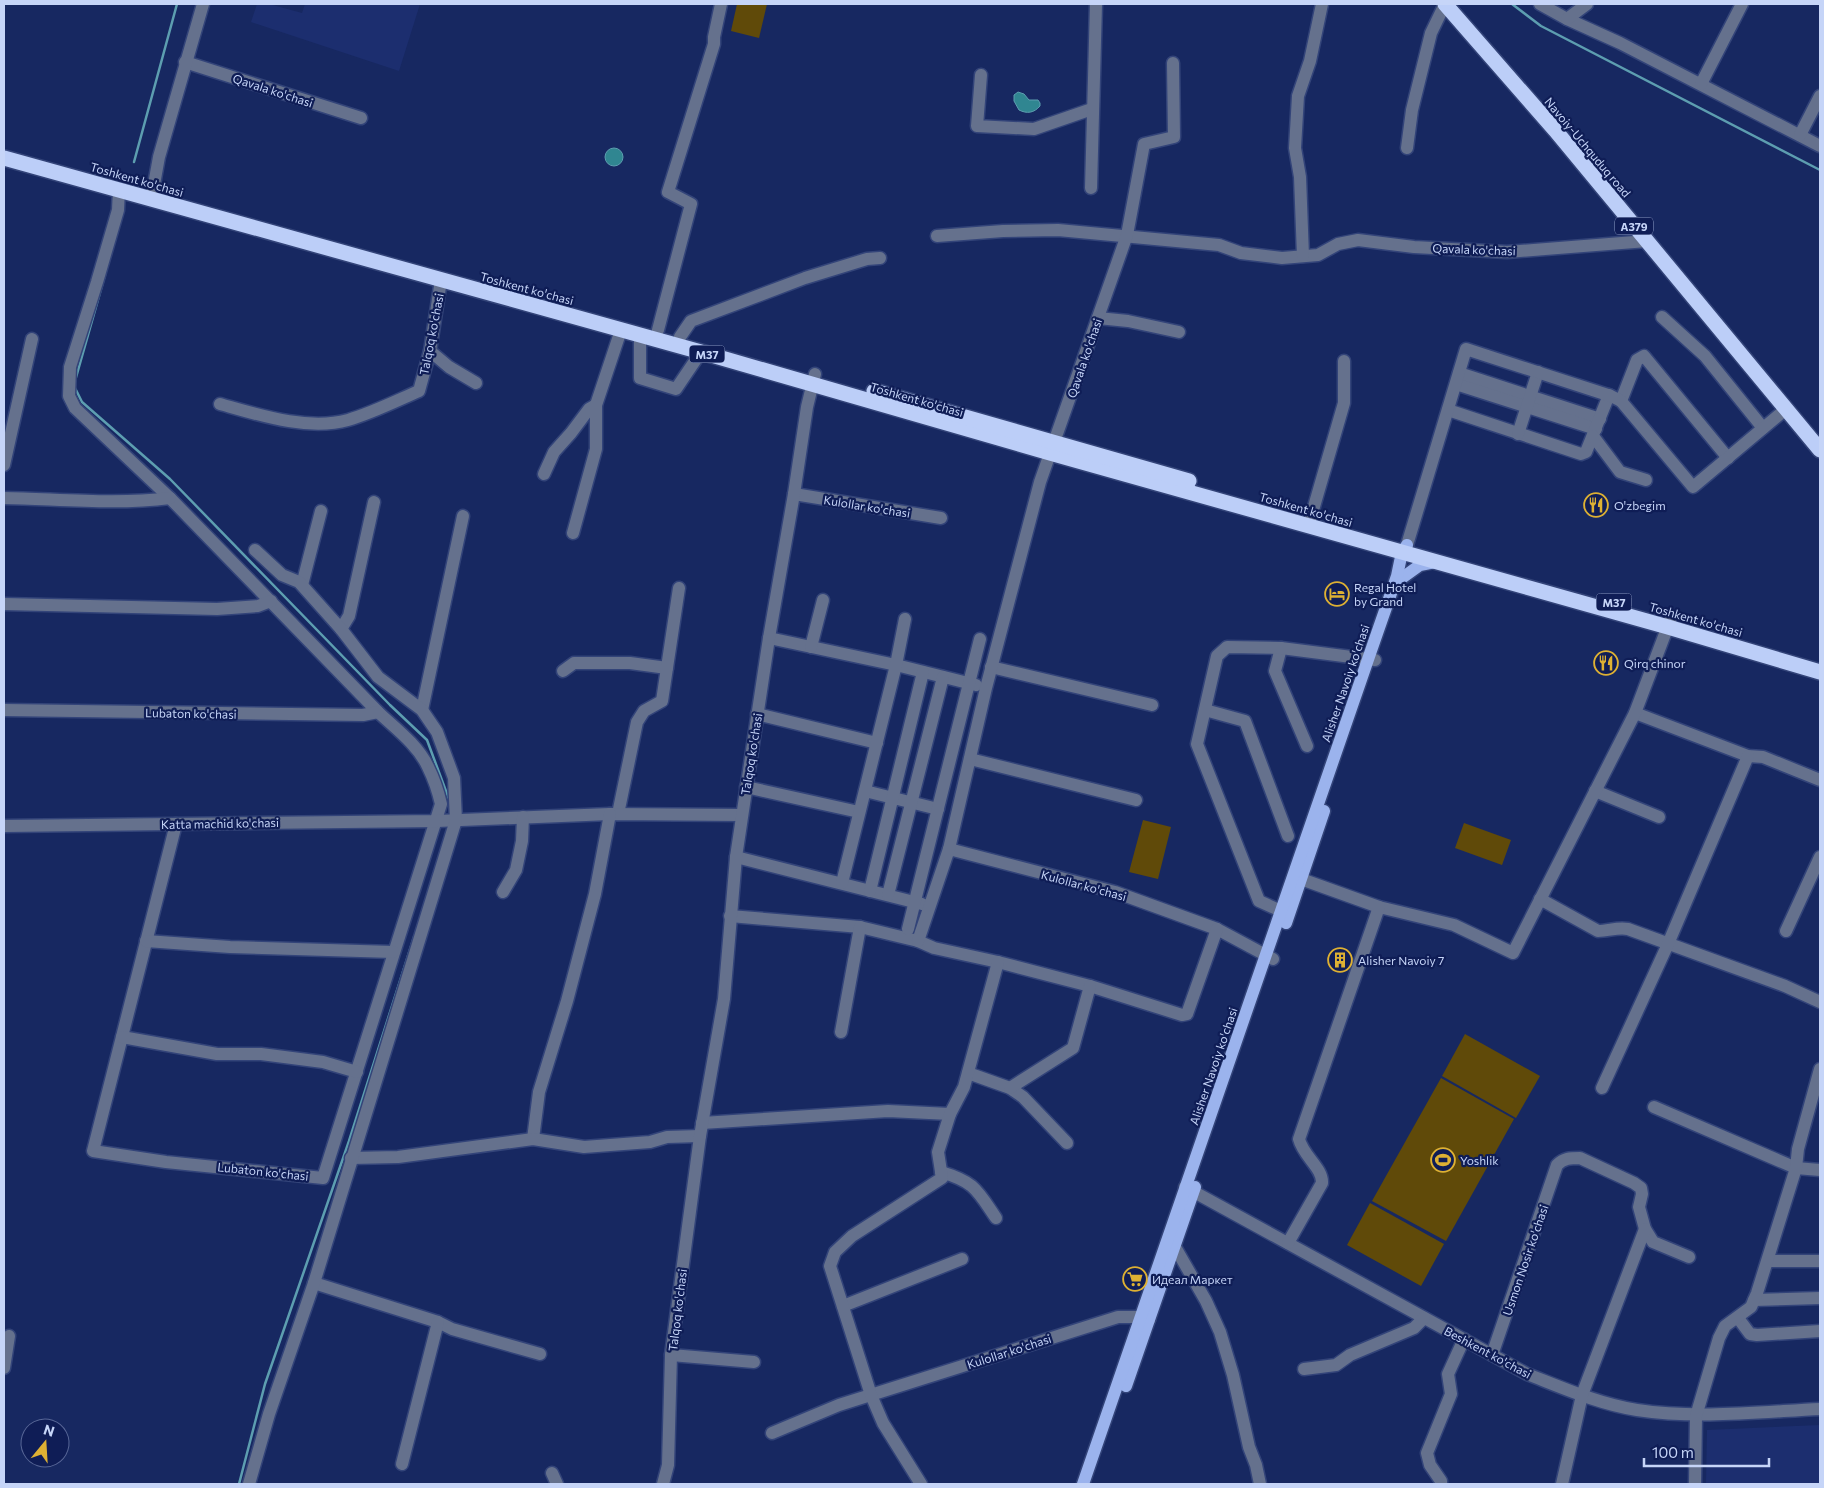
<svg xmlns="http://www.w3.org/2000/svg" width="1824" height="1488" font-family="Commissioner,sans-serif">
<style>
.built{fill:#1c2e6f}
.green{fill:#604a09}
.water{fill:#308691;stroke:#5d9eb0}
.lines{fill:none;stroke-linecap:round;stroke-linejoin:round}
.stream{stroke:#5d9eb0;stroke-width:2.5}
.minor-casing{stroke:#334479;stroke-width:15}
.major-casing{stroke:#334479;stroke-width:15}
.highway-casing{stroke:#334479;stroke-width:18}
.minor{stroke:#65718d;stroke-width:12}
.major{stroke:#9bb3ed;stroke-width:12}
.highway{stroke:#bccef8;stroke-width:15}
.labels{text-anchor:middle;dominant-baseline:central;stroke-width:4.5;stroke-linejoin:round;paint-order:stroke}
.shield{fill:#0f1d56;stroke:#8f9ec7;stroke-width:1}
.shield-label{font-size:11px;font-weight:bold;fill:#c6d5f8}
.street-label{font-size:12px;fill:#c6d5f8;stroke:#0f1d56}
.poi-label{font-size:12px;fill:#c6d5f8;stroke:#0f1d56;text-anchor:start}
</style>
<rect width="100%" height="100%" fill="#172861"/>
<g class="built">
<path d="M257 4H269L302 13 305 4H420L399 71 251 22Z"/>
<path d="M1820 1425V1484H1706L1707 1430Z"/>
</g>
<g class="green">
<path d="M737 4H767L759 38 731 31Z"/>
<path d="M1143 820 1171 827 1158 879 1129 872Z"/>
<path d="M1464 823 1511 840 1502 865 1455 848Z"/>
<path d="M1465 1034 1540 1076 1516 1118 1442 1076Z"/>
<path d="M1441 1078 1514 1119 1446 1241 1372 1201Z"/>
<path d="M1370 1203 1444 1244 1421 1286 1347 1245Z"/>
</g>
<g class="water">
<path d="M1018 92 1024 94 1029 100H1038L1040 103V106C1034 113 1027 114 1019 110L1014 101V95Z"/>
<circle cx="614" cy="157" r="9"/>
</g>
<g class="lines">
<g class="stream">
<path d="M1512 4 1541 26 1820 170"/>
<path d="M134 162 177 4"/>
<path d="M75 381 105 275"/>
<path d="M74 386 82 402 170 479 390 705 427 740 450 802"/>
<path d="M239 1484 265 1384 349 1141 414 937"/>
</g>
<g class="minor-casing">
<g id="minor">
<path d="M1540 4 1567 19 1620 43 1820 146"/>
<path d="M1567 19 1587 4"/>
<path d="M185 62 361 118"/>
<path d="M981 75 977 126 1034 129 1092 109"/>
<path d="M1701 84 1742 4"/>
<path d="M1800 135 1820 96"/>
<path d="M1407 148 1412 110 1431 33 1445 4"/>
<path d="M1091 188 1096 4"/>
<path d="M119 189 118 210 97 282 70 367 69 396 75 408 170 498 378 712C395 728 418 745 428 767 434 779 438 791 441 804L323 1178 166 1162 93 1151 176 824"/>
<path d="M153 190 159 157 203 4"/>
<path d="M937 236 1003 231 1058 230 1219 245 1241 253 1282 258 1318 255 1338 244 1358 240 1414 247 1507 252 1647 241"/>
<path d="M1303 256 1300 177 1295 148 1298 96 1310 61 1322 4"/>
<path d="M1662 317 1705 356 1763 428"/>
<path d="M1098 318 1128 321 1179 332"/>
<path d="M658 330 691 204 668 192 714 44V37L721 4"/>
<path d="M640 335V378L676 389 701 352"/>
<path d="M680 337 691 321 805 278 867 259 880 258"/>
<path d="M430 351 449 367 476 383"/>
<path d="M1459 373 1600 419"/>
<path d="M1456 384 1596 429"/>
<path d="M1621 401 1637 360 1644 356 1728 458"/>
<path d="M220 404C259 415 308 431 348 420 372 413 396 401 419 391L430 351 441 280"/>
<path d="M1448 410 1581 454 1586 452 1609 395"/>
<path d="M1518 434 1538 372"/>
<path d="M1593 436 1620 472 1646 480"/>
<path d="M4 465 32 339"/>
<path d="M544 474 554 452 571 433 589 409 596 405"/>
<path d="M794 494 941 518"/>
<path d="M4 498C59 499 116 505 170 498"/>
<path d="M1311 517 1344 403V361"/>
<path d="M573 533 596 449V405L621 330"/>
<path d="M1407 545 1466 349 1611 396 1621 401 1693 487 1786 409"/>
<path d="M302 585 321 511"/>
<path d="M4 604 217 609 258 606 271 601"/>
<path d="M341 629 349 616 374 502"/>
<path d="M769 638 896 665 976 685"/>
<path d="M811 647 823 600"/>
<path d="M1281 648 1275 671 1307 746"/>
<path d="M991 667 1152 705"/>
<path d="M563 671 574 663H630L667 668"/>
<path d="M4 710 363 715 378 712"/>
<path d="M422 710 463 516"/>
<path d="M1205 710 1245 721 1288 836"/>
<path d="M1635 713 1748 756 1763 757 1820 780"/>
<path d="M757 714 877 743"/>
<path d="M970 759 1136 800"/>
<path d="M746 787 859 812"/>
<path d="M865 791 938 809"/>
<path d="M1595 791 1659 817"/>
<path d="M618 814 637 722 644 711 662 701 679 588"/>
<path d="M4 826 437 821 610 814 742 815"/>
<path d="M949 849 1115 892 1217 929 1273 959"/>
<path d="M736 857 922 904"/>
<path d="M842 883 896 665 905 619"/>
<path d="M870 891 923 672"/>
<path d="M503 892 516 870 522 841 523 817"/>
<path d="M888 895 943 677"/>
<path d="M1540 899 1598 931C1609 931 1617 927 1628 929L1785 986 1820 1002"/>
<path d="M1379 907 1454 925 1513 953 1635 713 1671 618"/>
<path d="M1281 911 1259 901 1197 744 1217 656 1227 647 1281 648 1375 660"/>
<path d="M730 916 860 927 918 941 934 948 998 962 1090 986 1182 1015 1187 1014 1217 929"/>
<path d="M908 929 980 639"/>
<path d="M1786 931 1820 857"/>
<path d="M146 941 230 947 393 952"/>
<path d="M918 941 949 849 986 688 1040 482 1127 235 1144 144 1174 137 1173 63"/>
<path d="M841 1032 860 927"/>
<path d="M122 1037 217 1054H261L323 1062 357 1072"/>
<path d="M968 1073 1010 1088 1023 1097 1067 1143"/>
<path d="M1010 1088 1073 1048 1090 986"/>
<path d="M1602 1088 1668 944 1748 756"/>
<path d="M1654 1107 1796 1168 1820 1170"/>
<path d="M702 1123 888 1111 950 1114"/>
<path d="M533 1139 539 1092 567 1001 595 894 610 814"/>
<path d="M351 1158 398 1157 533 1139 584 1147 650 1142 667 1137 700 1136"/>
<path d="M941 1172C975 1182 977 1190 996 1218"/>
<path d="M1185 1187 1527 1374C1563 1388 1599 1404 1637 1410 1697 1419 1759 1412 1820 1409"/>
<path d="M1171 1240 1206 1301 1220 1332 1233 1375 1249 1447 1256 1465 1260 1484"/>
<path d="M1288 1243 1322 1183C1323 1168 1303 1156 1299 1139L1379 907 1301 879"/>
<path d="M1768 1261H1820"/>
<path d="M314 1283 438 1322 452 1329 540 1354"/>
<path d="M1754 1300 1820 1298"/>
<path d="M843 1306 962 1259"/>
<path d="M1738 1318 1750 1334 1757 1335 1820 1331"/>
<path d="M671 1355 754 1362"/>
<path d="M1492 1355 1557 1165C1564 1158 1570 1158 1580 1158L1634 1183 1641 1188 1642 1194 1639 1207 1645 1229 1653 1242 1689 1257"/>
<path d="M4 1368 9 1336"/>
<path d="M1304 1369 1336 1365 1350 1355 1414 1328 1424 1318"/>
<path d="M772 1433 839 1405 1118 1317H1140L1149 1320"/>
<path d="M402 1464 438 1322"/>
<path d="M552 1473 557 1484"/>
<path d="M249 1484 269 1414 314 1283 456 820 454 778 437 732 422 710 378 677 341 629 299 582 282 575 255 550"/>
<path d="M663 1484 668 1465 671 1355 700 1136 724 999 736 857 769 638 794 494 807 407 815 374"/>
<path d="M921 1484 883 1423 871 1395 830 1266 835 1252 852 1236 942 1178 938 1152 950 1114 964 1087 998 962"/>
<path d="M1441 1484V1481L1430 1465 1427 1453 1451 1394 1448 1374 1464 1339"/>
<path d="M1562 1484 1582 1395 1645 1229"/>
<path d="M1695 1484 1696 1416 1719 1338 1725 1326 1751 1307 1757 1293 1796 1168 1798 1149 1820 1069"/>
</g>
</g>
<g class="major-casing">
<g id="major">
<path d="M1402 578 1420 565 1435 562"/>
<path d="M1286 923 1324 811"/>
<path d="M1126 1386 1195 1187"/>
<path d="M1083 1484 1374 642 1397 576 1402 552 1407 545"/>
</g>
</g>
<g class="highway-casing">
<g id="highway">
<path d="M1445 4 1555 130 1820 450"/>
<path d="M4 158 701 352 1050 453 1668 627 1820 672"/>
<path d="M874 391 1189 481"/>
</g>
</g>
<use href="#minor" class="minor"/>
<use href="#major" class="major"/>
<use href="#highway" class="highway"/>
</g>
<defs>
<g id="restaurant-ring" transform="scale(1.25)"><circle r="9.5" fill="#0f1d56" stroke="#deb133" stroke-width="1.5"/><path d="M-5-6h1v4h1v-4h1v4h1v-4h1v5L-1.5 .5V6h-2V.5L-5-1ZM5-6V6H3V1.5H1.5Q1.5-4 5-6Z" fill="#deb133"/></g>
<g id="hotel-ring" transform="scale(1.25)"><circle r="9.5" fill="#0f1d56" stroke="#deb133" stroke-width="1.5"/><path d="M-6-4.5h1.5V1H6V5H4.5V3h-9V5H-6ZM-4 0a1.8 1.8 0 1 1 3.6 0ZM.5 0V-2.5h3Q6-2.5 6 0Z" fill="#deb133"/></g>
<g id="building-ring" transform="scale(1.25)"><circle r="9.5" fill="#0f1d56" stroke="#deb133" stroke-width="1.5"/><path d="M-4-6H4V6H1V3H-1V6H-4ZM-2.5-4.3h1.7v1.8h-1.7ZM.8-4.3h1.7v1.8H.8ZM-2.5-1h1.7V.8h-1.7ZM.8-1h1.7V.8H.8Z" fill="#deb133"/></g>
<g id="stadium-ring" transform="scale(1.25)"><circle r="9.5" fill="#0f1d56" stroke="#deb133" stroke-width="1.5"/><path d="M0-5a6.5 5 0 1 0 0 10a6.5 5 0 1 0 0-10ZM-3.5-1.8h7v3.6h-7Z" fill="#deb133"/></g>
<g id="supermarket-ring" transform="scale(1.25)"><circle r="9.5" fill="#0f1d56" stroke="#deb133" stroke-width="1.5"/><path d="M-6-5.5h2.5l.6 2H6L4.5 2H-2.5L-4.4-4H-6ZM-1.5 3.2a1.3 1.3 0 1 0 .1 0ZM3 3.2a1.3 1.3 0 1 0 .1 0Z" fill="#deb133"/></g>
</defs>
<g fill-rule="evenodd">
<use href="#restaurant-ring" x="1596" y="505"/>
<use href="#hotel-ring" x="1337" y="594"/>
<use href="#restaurant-ring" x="1606" y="663"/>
<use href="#building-ring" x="1340" y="960"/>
<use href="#stadium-ring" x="1443" y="1160"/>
<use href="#supermarket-ring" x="1135" y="1279"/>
</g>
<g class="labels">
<g class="shield">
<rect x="1615" y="217.5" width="38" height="17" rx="4"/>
<rect x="689.5" y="345.5" width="35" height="17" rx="4"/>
<rect x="1596.5" y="593.5" width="35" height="17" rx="4"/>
</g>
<g class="shield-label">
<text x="1634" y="226">A379</text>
<text x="707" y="354">M37</text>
<text x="1614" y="602">M37</text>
</g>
<g class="street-label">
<text transform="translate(273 90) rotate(18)">Qavala ko'chasi</text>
<text transform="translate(1588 147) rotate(50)">Navoiy-Uchquduq road</text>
<text transform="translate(137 179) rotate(16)">Toshkent ko'chasi</text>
<text transform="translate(1474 249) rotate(2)">Qavala ko'chasi</text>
<text transform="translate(527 288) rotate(15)">Toshkent ko'chasi</text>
<text transform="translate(431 334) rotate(-79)">Talqoq ko'chasi</text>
<text transform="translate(1084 358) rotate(-71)">Qavala ko'chasi</text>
<text transform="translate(917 399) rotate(16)">Toshkent ko'chasi</text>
<text transform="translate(867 506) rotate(9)">Kulollar ko'chasi</text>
<text transform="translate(1306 509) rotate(16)">Toshkent ko'chasi</text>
<text transform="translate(1696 619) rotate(16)">Toshkent ko'chasi</text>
<text transform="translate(1345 683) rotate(-71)">Alisher Navoiy ko'chasi</text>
<text transform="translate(191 713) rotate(1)">Lubaton ko'chasi</text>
<text transform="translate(751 754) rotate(-81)">Talqoq ko'chasi</text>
<text transform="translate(220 823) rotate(-1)">Katta machid ko'chasi</text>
<text transform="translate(1084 885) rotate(15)">Kulollar ko'chasi</text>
<text transform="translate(1213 1066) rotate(-71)">Alisher Navoiy ko'chasi</text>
<text transform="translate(263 1171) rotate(6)">Lubaton ko'chasi</text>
<text transform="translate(1525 1260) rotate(-71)">Usmon Nosir ko'chasi</text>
<text transform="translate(677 1310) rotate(-83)">Talqoq ko'chasi</text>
<text transform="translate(1009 1351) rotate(-18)">Kulollar ko'chasi</text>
<text transform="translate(1488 1352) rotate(28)">Beshkent ko'chasi</text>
</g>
<g class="poi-label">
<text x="1614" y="505">O'zbegim</text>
<text x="1354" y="587">Regal Hotel<tspan x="1354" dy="14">by Grand</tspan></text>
<text x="1624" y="663">Qirq chinor</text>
<text x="1358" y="960">Alisher Navoiy 7</text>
<text x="1460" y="1160">Yoshlik</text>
<text x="1152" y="1279">Идеал Маркет</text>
</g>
</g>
<rect width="1824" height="1488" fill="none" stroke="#c6d5f8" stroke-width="10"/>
<g transform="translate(45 1443) rotate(18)"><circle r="24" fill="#0f1d56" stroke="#586797"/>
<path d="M0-4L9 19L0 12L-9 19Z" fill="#deb133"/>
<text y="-8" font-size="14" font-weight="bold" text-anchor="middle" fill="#c6d5f8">N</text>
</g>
<path d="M1644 1458v8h125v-8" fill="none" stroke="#c6d5f8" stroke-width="2.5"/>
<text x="1652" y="1458" font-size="15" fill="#c6d5f8" stroke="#0f1d56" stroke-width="4" paint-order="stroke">100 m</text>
</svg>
